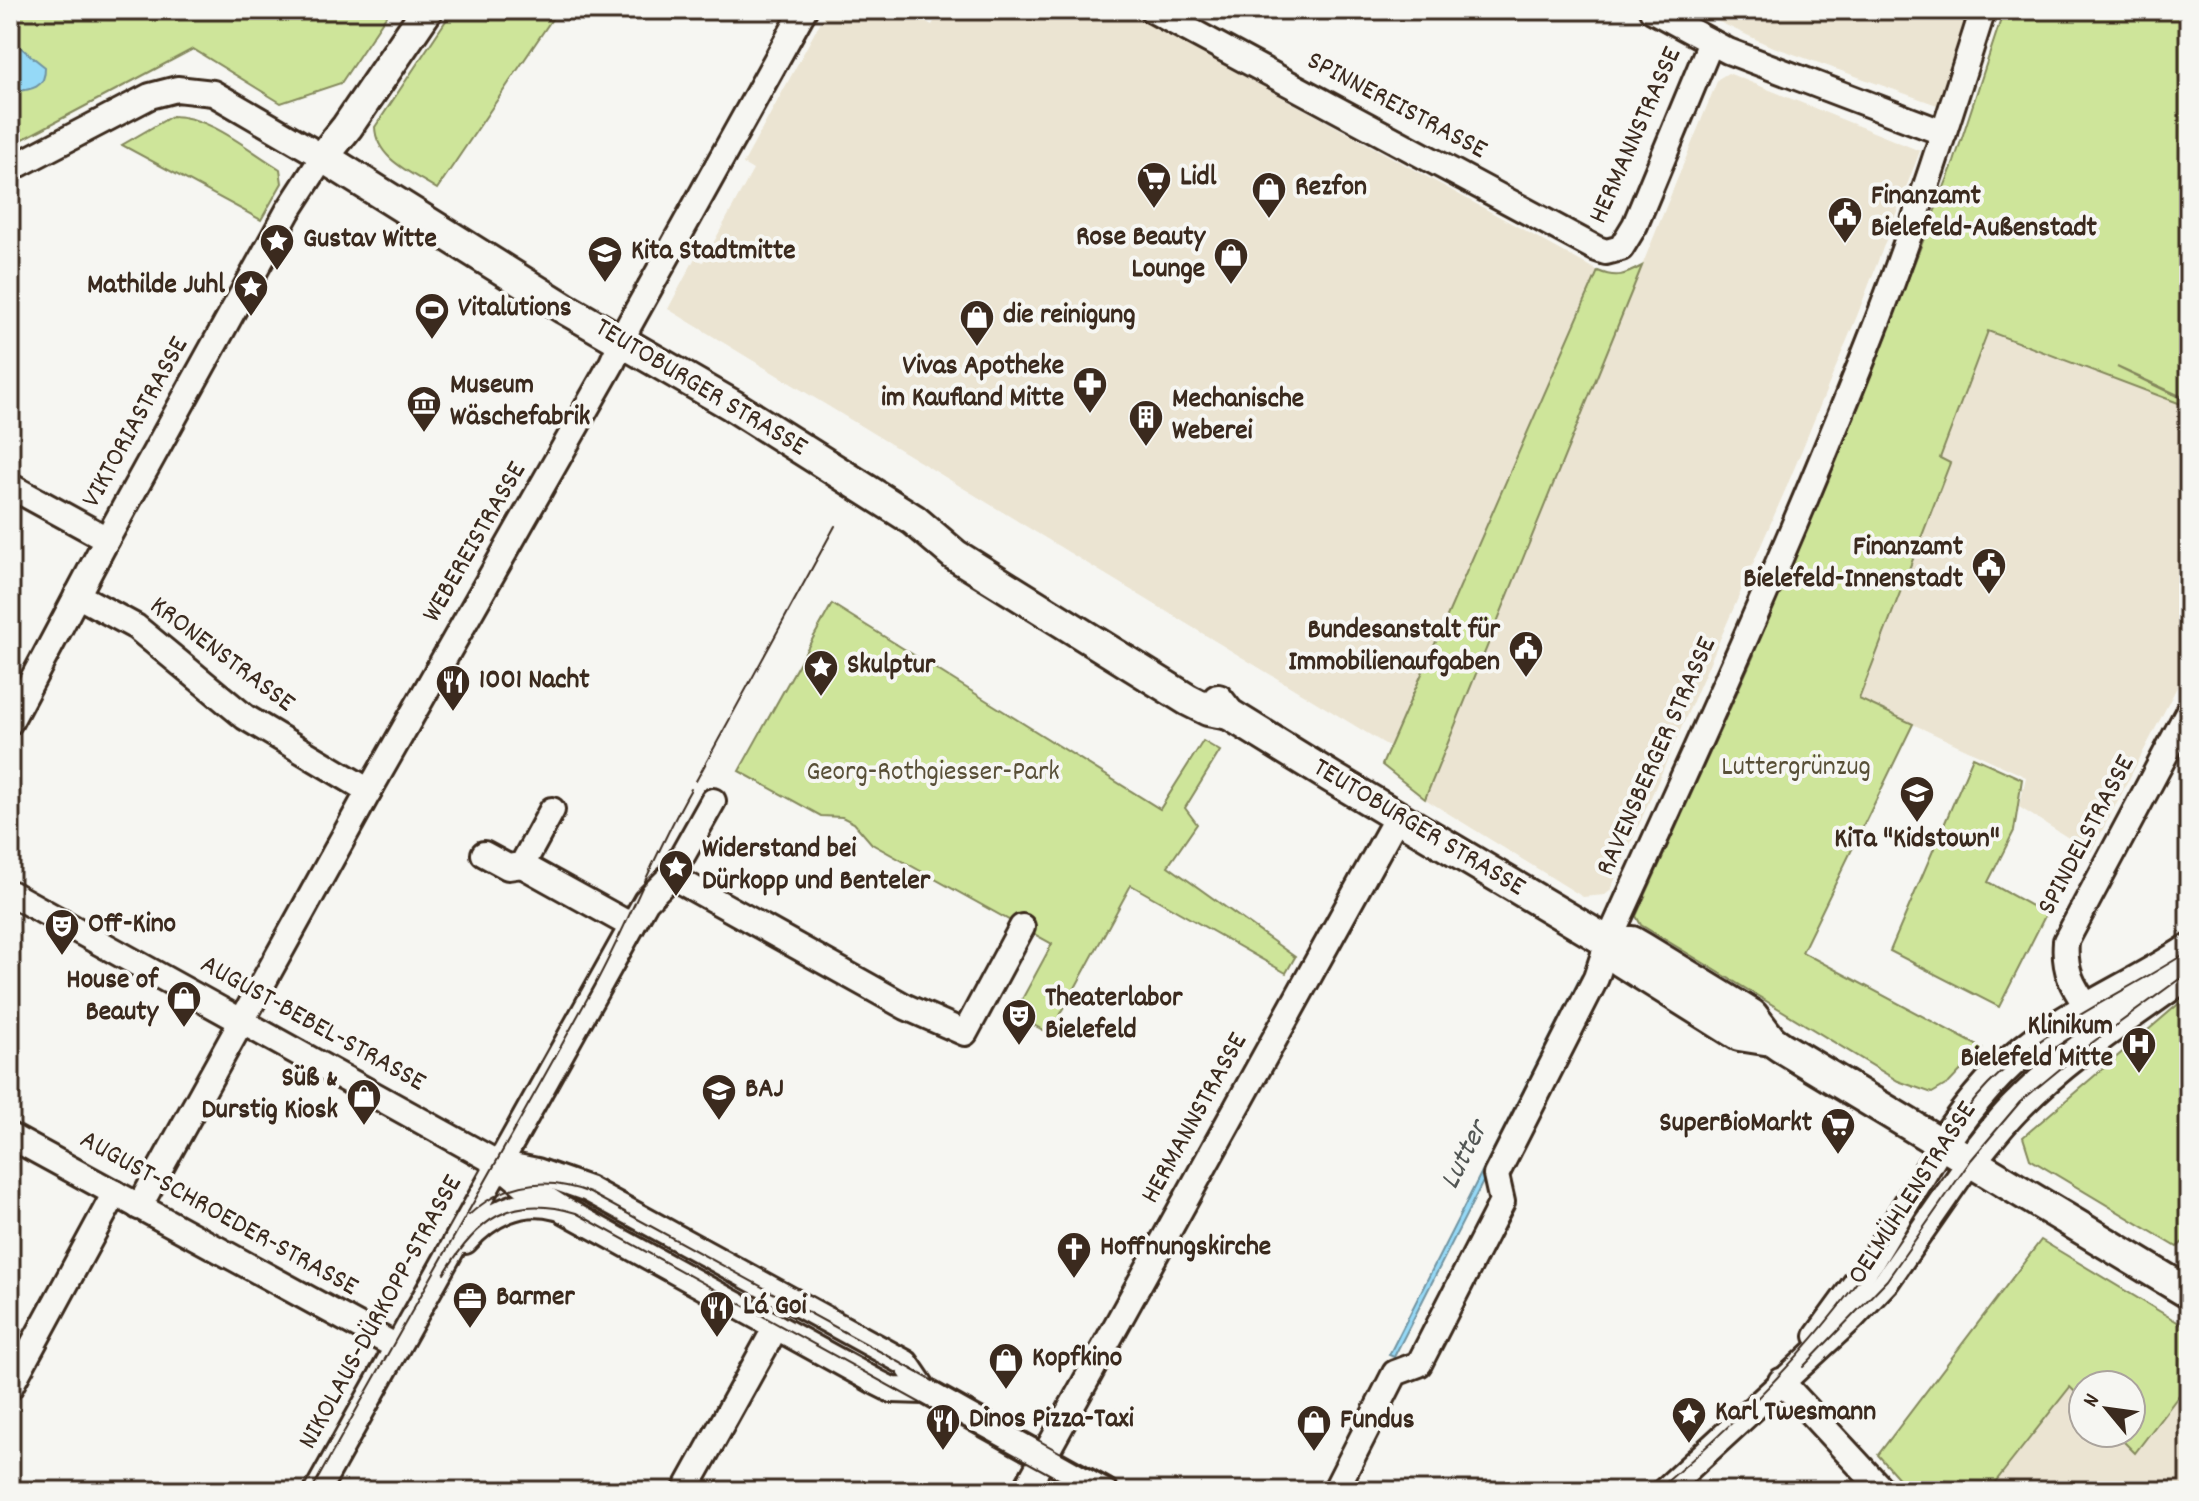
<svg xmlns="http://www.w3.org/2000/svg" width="2199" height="1501" font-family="Dekko,sans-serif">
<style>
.built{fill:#ebe4d2}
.green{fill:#cee59a;stroke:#84885c;stroke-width:2}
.water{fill:#95d9f7;stroke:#7193a0;stroke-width:2}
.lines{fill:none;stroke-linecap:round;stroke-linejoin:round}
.minor-casing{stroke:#3b2a1e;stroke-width:30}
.tertiary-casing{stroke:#3b2a1e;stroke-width:36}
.minor{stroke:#f6f6f2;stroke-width:24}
.tertiary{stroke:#f6f6f2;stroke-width:30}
.tram{stroke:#3b2a1e;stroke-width:2}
.labels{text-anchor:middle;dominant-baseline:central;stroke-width:8;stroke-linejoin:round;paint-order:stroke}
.street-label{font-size:28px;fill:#3b2a1e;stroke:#f6f6f2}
.poi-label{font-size:28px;font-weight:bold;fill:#3b2a1e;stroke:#f6f6f2;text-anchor:start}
.park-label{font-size:28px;fill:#584f37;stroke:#f6f6f2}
.water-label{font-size:30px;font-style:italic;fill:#525654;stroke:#f6f6f2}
</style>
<rect width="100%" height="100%" fill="#f6f6f2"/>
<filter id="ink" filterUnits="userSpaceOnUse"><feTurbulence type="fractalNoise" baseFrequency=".0125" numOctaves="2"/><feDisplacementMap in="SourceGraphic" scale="16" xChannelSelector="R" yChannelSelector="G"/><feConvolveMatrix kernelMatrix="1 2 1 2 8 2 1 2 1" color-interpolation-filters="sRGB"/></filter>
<g filter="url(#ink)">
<g class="built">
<path d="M827 10H905L932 25 941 10H1124L1598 271 1390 747 668 309 695 258 703 262 753 170 743 164Z"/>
<path d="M1694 10H1968L1937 105 1768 45Z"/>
<path d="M1728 73 1920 151 1857 316 1787 486 1610 891 1605 895 1583 897 1425 799 1718 79Z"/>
<path d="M1988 328 2189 407V664L2091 852 2019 807 2026 777 1859 699 1950 464 1939 459Z"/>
<path d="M2189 1382V1491H1988L2070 1386 2083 1400V1433H2115L2135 1453Z"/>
</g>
<g class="green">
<path d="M10 10H390L341 83 281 103 193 49 10 146Z"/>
<path d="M453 10H558L437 189C412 173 376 159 375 127Z"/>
<path d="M2004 10H2189V400L2117 367 2189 402V407L1988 331 1940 458 1950 463 1859 699 1913 724 1802 952 1982 1048 1949 1083 1932 1093 1898 1081 1641 925 1636 916 1754 655 1751 646 1834 445 1844 442 1954 162Z"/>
<path d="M172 116C210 116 248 150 280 169L282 183 261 220 122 145Z"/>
<path d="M1642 266 1425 799 1382 765 1598 271C1617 279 1625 275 1642 266Z"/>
<path d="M832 604 1160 809 1203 741 1220 751 1185 808 1197 824 1168 866 1295 957 1286 973 1131 885 1050 1034 1014 1014 1052 944 872 844 854 823 842 817 821 816 739 771Z"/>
<path d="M1973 757 2022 779 2014 831 1988 882 2046 914 1999 1007 1890 951Z"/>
<path d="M2189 995V1237L2177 1247 2030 1159 2023 1137Z"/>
<path d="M2041 1240 2189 1329V1382L2135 1453 2115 1433H2131V1385H2083V1400L2070 1387 1988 1491H1910L1878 1455Z"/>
</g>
<g class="water">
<path d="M10 39 45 67C46 90 29 90 10 92Z"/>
<path d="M1581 976 1586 979 1394 1357 1389 1355Z"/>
</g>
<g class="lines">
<g class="minor-casing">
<g id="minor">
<path d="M1152 10 1597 249 1606 252 1621 248 1635 225 1711 42"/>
<path d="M1652 10 1728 51 1944 133"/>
<path d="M10 169 150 96 177 89 213 93 323 157 288 211 107 539 10 722"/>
<path d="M10 486 107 539"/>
<path d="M77 595 136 627 245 717 369 791"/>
<path d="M484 854 508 867 522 865 552 810"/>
<path d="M522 865 632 926"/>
<path d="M671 876 906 1007 965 1033 1022 927"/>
<path d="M10 893 499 1164 523 1184 562 1209 878 1383 892 1390 925 1391 1105 1491"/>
<path d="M2096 1021C2077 991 2063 978 2066 941L2189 710"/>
<path d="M10 1136 397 1347"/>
<path d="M503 1164 537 1171 588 1189 906 1363 925 1391"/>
<path d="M139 1207 369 791 612 363 629 325 804 10"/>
<path d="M465 1241C488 1215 520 1197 556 1207"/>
<path d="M1817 1336 1871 1262 1943 1143"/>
<path d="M1781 1381 1883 1491"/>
<path d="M10 1387 115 1193"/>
<path d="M317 1491 646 901 671 876 713 801"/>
<path d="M685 1491 776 1327"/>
<path d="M1025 1491 1397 817"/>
<path d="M1335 1491 1395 1373 1419 1364 1502 1202 1496 1175 1596 978 1608 942C1702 737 1796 531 1878 320 1917 218 1950 114 1983 10"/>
<path d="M1664 1491 1852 1318 1887 1281 1971 1160"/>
</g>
</g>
<g class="tertiary-casing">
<g id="tertiary">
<path d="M427 10 347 127 323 157 564 308 732 405 914 520 955 555 979 570 1188 700 1208 710 1229 714"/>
<path d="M1218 700 1229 714 1331 777 1608 942 1621 961 1739 1035 1771 1040"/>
<path d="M1608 942H1632L1644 949 1752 1015 1771 1040 1781 1047 2189 1293"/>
<path d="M1943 1143C1968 1106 1998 1069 2035 1042 2083 1007 2139 983 2189 950"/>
<path d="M1971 1160C1987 1141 2001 1121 2019 1104 2069 1053 2132 1014 2189 972"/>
</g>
</g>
<use href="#minor" class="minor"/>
<use href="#tertiary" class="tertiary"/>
<g class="tram">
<path d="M696 781 835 526"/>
<path d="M469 1215C505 1182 545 1175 590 1193L892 1358 1129 1491"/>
<path d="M444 1274C477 1220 510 1193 576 1213L1080 1491"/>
<path d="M1803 1367 1887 1280 1971 1160 2020 1102 2089 1045 2189 972"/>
<path d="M311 1491C406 1320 504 1151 598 979 631 917 656 850 691 789"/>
<path d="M1656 1491C1736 1423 1812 1349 1871 1262 1910 1203 1939 1136 1988 1085 2049 1023 2118 997 2189 951"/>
</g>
</g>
</g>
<defs>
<g id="supermarket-pin" transform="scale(1.8)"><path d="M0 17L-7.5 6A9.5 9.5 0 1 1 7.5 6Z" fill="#3b2a1e" stroke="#f6f6f2"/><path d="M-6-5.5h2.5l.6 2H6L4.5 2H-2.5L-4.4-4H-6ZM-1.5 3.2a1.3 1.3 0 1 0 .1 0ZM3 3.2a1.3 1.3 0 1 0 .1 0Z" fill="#fff"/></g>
<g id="shop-pin" transform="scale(1.8)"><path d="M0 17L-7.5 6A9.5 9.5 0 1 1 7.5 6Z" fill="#3b2a1e" stroke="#f6f6f2"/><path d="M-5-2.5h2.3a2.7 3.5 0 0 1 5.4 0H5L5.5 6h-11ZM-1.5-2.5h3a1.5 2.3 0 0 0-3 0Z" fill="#fff"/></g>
<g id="civic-pin" transform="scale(1.8)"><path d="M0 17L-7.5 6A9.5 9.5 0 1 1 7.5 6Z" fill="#3b2a1e" stroke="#f6f6f2"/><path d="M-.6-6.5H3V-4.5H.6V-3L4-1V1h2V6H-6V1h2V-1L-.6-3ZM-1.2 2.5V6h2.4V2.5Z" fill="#fff"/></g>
<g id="sight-pin" transform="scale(1.8)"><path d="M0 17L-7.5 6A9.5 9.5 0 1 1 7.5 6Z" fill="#3b2a1e" stroke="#f6f6f2"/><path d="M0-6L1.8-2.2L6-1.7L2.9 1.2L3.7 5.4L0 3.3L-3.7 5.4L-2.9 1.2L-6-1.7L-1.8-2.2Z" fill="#fff"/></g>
<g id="school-pin" transform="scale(1.8)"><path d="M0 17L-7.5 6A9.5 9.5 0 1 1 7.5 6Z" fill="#3b2a1e" stroke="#f6f6f2"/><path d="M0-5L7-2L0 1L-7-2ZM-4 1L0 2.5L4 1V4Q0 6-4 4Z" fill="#fff"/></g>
<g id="stadium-pin" transform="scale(1.8)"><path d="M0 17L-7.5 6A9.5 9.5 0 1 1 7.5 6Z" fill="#3b2a1e" stroke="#f6f6f2"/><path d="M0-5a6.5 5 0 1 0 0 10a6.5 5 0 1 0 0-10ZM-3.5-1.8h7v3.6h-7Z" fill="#fff"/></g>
<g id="pharmacy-pin" transform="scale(1.8)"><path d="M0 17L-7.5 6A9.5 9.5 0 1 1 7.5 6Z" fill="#3b2a1e" stroke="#f6f6f2"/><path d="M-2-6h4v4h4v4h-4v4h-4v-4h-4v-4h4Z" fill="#fff"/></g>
<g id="museum-pin" transform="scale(1.8)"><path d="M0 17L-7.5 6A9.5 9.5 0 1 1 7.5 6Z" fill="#3b2a1e" stroke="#f6f6f2"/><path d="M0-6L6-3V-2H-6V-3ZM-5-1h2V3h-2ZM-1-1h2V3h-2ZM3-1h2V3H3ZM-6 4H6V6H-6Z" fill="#fff"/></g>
<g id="building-pin" transform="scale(1.8)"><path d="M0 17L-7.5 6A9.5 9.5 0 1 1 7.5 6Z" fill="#3b2a1e" stroke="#f6f6f2"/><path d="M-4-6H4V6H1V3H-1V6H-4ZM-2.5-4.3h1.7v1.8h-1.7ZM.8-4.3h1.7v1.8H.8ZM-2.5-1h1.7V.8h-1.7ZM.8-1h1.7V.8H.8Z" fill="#fff"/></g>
<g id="restaurant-pin" transform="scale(1.8)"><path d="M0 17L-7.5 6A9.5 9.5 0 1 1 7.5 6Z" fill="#3b2a1e" stroke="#f6f6f2"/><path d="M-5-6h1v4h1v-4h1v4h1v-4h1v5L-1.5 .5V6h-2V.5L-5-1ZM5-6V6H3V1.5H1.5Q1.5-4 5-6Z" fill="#fff"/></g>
<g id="theatre-pin" transform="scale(1.8)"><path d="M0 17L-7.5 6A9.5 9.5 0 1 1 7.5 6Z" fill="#3b2a1e" stroke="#f6f6f2"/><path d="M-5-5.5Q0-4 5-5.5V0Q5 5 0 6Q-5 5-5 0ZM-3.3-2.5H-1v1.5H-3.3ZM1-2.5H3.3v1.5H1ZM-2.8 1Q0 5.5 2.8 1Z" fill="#fff"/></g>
<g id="hospital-pin" transform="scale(1.8)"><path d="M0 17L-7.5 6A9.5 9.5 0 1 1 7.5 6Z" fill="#3b2a1e" stroke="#f6f6f2"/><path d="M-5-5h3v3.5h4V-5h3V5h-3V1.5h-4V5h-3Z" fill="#fff"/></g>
<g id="university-pin" transform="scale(1.8)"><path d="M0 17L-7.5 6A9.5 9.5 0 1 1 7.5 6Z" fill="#3b2a1e" stroke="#f6f6f2"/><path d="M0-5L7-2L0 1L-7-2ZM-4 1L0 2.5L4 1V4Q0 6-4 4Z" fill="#fff"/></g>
<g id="church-pin" transform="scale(1.8)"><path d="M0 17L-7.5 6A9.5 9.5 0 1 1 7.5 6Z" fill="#3b2a1e" stroke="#f6f6f2"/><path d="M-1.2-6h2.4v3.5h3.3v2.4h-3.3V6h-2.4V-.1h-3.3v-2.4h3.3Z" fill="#fff"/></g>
<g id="office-pin" transform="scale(1.8)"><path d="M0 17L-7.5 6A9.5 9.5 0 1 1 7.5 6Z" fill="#3b2a1e" stroke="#f6f6f2"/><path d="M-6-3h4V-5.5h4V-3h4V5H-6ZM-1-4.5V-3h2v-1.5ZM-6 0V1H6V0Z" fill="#fff"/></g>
</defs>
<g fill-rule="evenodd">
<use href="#supermarket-pin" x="1154" y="179"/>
<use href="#shop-pin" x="1269" y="189"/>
<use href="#civic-pin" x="1845" y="214"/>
<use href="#sight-pin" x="277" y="241"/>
<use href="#school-pin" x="605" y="253"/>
<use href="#shop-pin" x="1231" y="255"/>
<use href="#sight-pin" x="251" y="287"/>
<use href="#stadium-pin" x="432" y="310"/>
<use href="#shop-pin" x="977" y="317"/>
<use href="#pharmacy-pin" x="1090" y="384"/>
<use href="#museum-pin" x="424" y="403"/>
<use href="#building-pin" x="1146" y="417"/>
<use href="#civic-pin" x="1989" y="565"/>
<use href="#civic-pin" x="1526" y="648"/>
<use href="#sight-pin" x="821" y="667"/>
<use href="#restaurant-pin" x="453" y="682"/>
<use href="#school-pin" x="1917" y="793"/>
<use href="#sight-pin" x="676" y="867"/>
<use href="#theatre-pin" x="62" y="926"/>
<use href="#shop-pin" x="184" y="998"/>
<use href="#theatre-pin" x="1019" y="1016"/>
<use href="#hospital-pin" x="2139" y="1044"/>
<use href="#university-pin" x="719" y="1091"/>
<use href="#shop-pin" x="364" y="1096"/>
<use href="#supermarket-pin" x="1838" y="1125"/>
<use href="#church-pin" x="1074" y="1249"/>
<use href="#office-pin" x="470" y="1299"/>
<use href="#restaurant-pin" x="717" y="1308"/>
<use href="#shop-pin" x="1006" y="1360"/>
<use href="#sight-pin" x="1689" y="1414"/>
<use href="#restaurant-pin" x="943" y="1421"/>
<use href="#shop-pin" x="1314" y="1422"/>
</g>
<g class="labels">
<g class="street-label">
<text transform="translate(1396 107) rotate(28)">SPINNEREISTRASSE</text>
<text transform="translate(1637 136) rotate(-66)">HERMANNSTRASSE</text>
<text transform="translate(700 389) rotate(31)">TEUTOBURGER STRASSE</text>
<text transform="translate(137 423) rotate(-61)">VIKTORIASTRASSE</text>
<text transform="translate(476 543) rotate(-60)">WEBEREISTRASSE</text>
<text transform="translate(221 656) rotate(37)">KRONENSTRASSE</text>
<text transform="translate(1658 757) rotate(-66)">RAVENSBERGER STRASSE</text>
<text transform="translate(1418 829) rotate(31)">TEUTOBURGER STRASSE</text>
<text transform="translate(2088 836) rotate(-62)">SPINDELSTRASSE</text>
<text transform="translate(312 1025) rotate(29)">AUGUST-BEBEL-STRASSE</text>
<text transform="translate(1196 1119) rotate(-61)">HERMANNSTRASSE</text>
<text transform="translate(1914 1194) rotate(-57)">OELMÜHLENSTRASSE</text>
<text transform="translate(218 1215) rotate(29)">AUGUST-SCHROEDER-STRASSE</text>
<text transform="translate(382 1313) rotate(-61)">NIKOLAUS-DÜRKOPP-STRASSE</text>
</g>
<g class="poi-label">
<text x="1180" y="179">Lidl</text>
<text x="1295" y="189">Rezfon</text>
<text x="1871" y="198">Finanzamt<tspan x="1871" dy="32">Bielefeld-Außenstadt</tspan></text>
<text x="1205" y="239" text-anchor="end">Rose Beauty<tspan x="1205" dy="32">Lounge</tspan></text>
<text x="303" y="241">Gustav Witte</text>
<text x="631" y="253">Kita Stadtmitte</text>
<text x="225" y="287" text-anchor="end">Mathilde Juhl</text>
<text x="458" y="310">Vitalutions</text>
<text x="1003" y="317">die reinigung</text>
<text x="1064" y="368" text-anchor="end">Vivas Apotheke<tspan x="1064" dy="32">im Kaufland Mitte</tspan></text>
<text x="450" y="387">Museum<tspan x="450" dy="32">Wäschefabrik</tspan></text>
<text x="1172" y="401">Mechanische<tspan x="1172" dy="32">Weberei</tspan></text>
<text x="1963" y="549" text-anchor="end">Finanzamt<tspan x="1963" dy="32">Bielefeld-Innenstadt</tspan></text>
<text x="1500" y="632" text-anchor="end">Bundesanstalt für<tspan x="1500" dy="32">Immobilienaufgaben</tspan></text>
<text x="847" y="667">Skulptur</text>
<text x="479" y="682">1001 Nacht</text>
<text x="1917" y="841" text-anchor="middle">KiTa "Kidstown"</text>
<text x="702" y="851">Widerstand bei<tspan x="702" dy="32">Dürkopp und Benteler</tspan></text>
<text x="88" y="926">Off-Kino</text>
<text x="158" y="982" text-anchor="end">House of<tspan x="158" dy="32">Beauty</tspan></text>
<text x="1045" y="1000">Theaterlabor<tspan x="1045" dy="32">Bielefeld</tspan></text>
<text x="2113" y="1028" text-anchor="end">Klinikum<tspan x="2113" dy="32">Bielefeld Mitte</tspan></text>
<text x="338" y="1080" text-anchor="end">Süß &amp;<tspan x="338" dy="32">Durstig Kiosk</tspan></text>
<text x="745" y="1091">BAJ</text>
<text x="1812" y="1125" text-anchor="end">SuperBioMarkt</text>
<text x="1100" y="1249">Hoffnungskirche</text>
<text x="496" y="1299">Barmer</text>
<text x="743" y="1308">Lá Goi</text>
<text x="1032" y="1360">Kopfkino</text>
<text x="1715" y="1414">Karl Twesmann</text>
<text x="969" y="1421">Dinos Pizza-Taxi</text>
<text x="1340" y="1422">Fundus</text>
</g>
<g class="park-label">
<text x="1796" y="769">Luttergrünzug</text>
<text x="933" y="774">Georg-Rothgiesser-Park</text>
</g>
<g class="water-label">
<text transform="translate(1466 1156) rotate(-63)">Lutter</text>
</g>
</g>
<rect width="2199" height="1501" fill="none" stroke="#f6f6f2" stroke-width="40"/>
<rect x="20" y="20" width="2159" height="1461" fill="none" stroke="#3b2a1e" stroke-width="3" filter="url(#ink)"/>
<g transform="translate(2107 1409) rotate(299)"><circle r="38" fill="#f6f6f2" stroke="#aba49d" stroke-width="2"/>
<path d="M0-6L14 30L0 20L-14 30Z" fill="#3b2a1e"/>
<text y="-12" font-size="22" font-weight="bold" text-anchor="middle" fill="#3b2a1e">N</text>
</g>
</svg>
